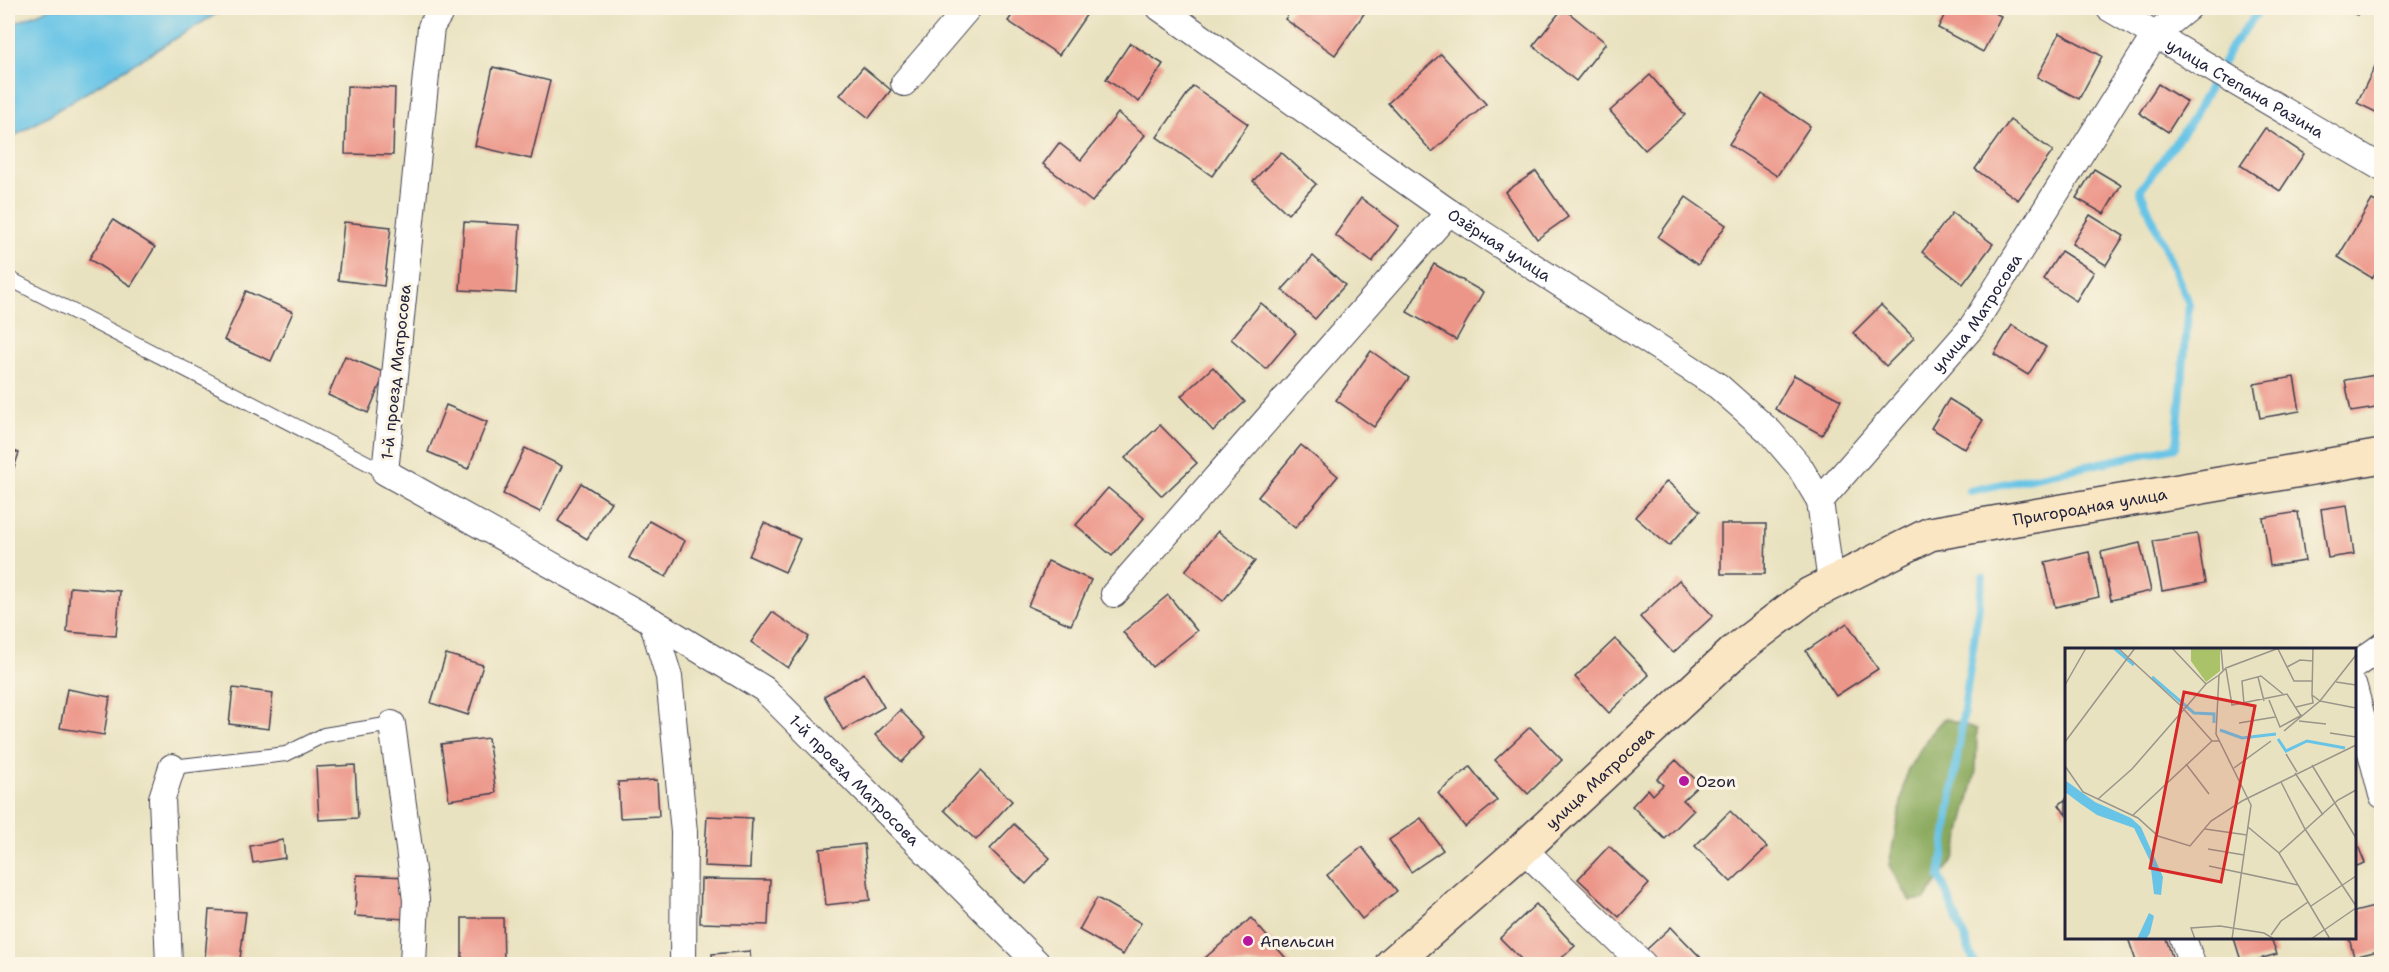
<svg xmlns="http://www.w3.org/2000/svg" width="2389" height="972" font-family="'Shantell Sans',sans-serif">
<style>
.forest{fill:#88a95c;stroke:#55664c;stroke-width:1.5}
.water{fill:#68c4e6;stroke:#457390;stroke-width:1.5}
.lines{fill:none;stroke-linecap:round;stroke-linejoin:round}
.stream{stroke:#68c4e6;stroke-width:8}
.building{fill:#ec9689}
.service-casing{stroke:#403f4f;stroke-width:16}
.minor-casing{stroke:#403f4f;stroke-width:28}
.secondary-casing{stroke:#403f4f;stroke-width:36}
.service{stroke:#fff;stroke-width:14}
.minor{stroke:#fff;stroke-width:26}
.secondary{stroke:#fbe6c4;stroke-width:33}
.poi-dot{fill:#b5179e;stroke:#fcf5e5;stroke-width:2}
.labels{text-anchor:middle;dominant-baseline:central;stroke-width:6;stroke-linejoin:round;paint-order:stroke}
.street-label{font-size:16px;fill:#22223b;stroke:#fcf5e5}
.poi-label{font-size:16px;fill:#22223b;stroke:#fcf5e5;text-anchor:start}
.inset-river{fill:none;stroke:#68c4e6;stroke-width:3}
.inset-road{fill:none;stroke:#99958b;stroke-width:1.5}
.view{fill:#d62828;fill-opacity:0.15;stroke:#d62828;stroke-width:3}
.inset-edge{fill:none;stroke:#22223b;stroke-width:3}
</style>
<rect width="100%" height="100%" fill="#fcf5e5"/>
<filter id="ink" filterUnits="userSpaceOnUse"><feTurbulence type="fractalNoise" baseFrequency=".0167" numOctaves="2"/><feDisplacementMap in="SourceGraphic" scale="12" xChannelSelector="R" yChannelSelector="G"/><feConvolveMatrix kernelMatrix="1 2 1 2 8 2 1 2 1" color-interpolation-filters="sRGB"/></filter>
<filter id="wash" filterUnits="userSpaceOnUse"><feTurbulence type="fractalNoise" baseFrequency=".008" numOctaves="4" result="noise"/><feDisplacementMap in="SourceGraphic" scale="24" xChannelSelector="R" yChannelSelector="G"/><feGaussianBlur stdDeviation="1.35" result="paint"/><feColorMatrix in="noise" values="0 0 0 0 0 0 0 0 0 0 0 0 0 0 0 0 0 1.4 0 .05"/><feComposite in="paint" operator="in"/></filter>
<g filter="url(#wash)">
<rect width="100%" height="100%" fill="#e9e2c0"/>
<path class="forest" d="M1944 718 1977 729 1976 771 1955 857 1925 899 1910 901 1889 865 1907 771 1930 734Z"/>
<path class="water" d="M51 8H226L8 140V26Z"/>
<g class="lines">
<g class="stream">
<path d="M1970 491 2176 447 2189 304 2140 190 2192 120 2231 47 2261 8"/>
<path d="M1975 964 1940 877 1983 577"/>
</g>
</g>
<g id="blocks">
<g class="building">
<path d="M1017 8H1091L1059 55 1008 21Z"/>
<path d="M1293 8H1368L1335 55 1285 19Z"/>
<path d="M1563 8 1606 43 1576 81 1533 46Z"/>
<path d="M1948 8H1985L2001 16 1983 52 1938 28Z"/>
<path d="M2340 8H2360L2357 15Z"/>
<path d="M2060 33 2102 56 2079 99 2037 77Z"/>
<path d="M1130 43 1163 64 1139 102 1106 79Z"/>
<path d="M2382 52V115L2357 103Z"/>
<path d="M1441 54 1486 104 1432 152 1388 103Z"/>
<path d="M493 67 550 81 531 159 475 146Z"/>
<path d="M863 67 891 90 869 118 840 95Z"/>
<path d="M1650 75 1685 115 1645 150 1610 111Z"/>
<path d="M2158 84 2187 102 2168 132 2139 113Z"/>
<path d="M347 86 395 88 393 155 345 154Z"/>
<path d="M1193 86 1248 124 1212 176 1157 137Z"/>
<path d="M1762 94 1810 126 1777 176 1729 144Z"/>
<path d="M1118 113 1145 135 1092 202 1043 164 1059 143 1081 160Z"/>
<path d="M2010 120 2053 151 2018 200 1975 169Z"/>
<path d="M2265 128 2304 154 2280 191 2240 165Z"/>
<path d="M1281 152 1316 184 1288 214 1253 181Z"/>
<path d="M2094 169 2121 185 2104 214 2076 198Z"/>
<path d="M1536 171 1568 217 1537 239 1505 192Z"/>
<path d="M1686 197 1726 225 1698 265 1658 237Z"/>
<path d="M1361 198 1399 226 1372 262 1335 235Z"/>
<path d="M2372 200 2382 205V263L2372 278 2338 257Z"/>
<path d="M1952 213 1993 244 1963 284 1922 252Z"/>
<path d="M2090 215 2124 236 2106 265 2072 244Z"/>
<path d="M113 220 155 247 131 286 89 259Z"/>
<path d="M344 222 391 227 384 286 338 280Z"/>
<path d="M464 222 520 225 516 293 460 290Z"/>
<path d="M2061 251 2094 272 2076 301 2043 279Z"/>
<path d="M1313 256 1345 285 1315 319 1282 290Z"/>
<path d="M1434 264 1483 292 1456 340 1407 312Z"/>
<path d="M246 291 293 312 271 361 224 340Z"/>
<path d="M1261 303 1296 333 1266 369 1231 339Z"/>
<path d="M1881 305 1914 338 1886 366 1853 333Z"/>
<path d="M2012 325 2046 347 2028 375 1994 354Z"/>
<path d="M1371 351 1409 378 1374 427 1336 400Z"/>
<path d="M345 356 385 373 368 413 328 395Z"/>
<path d="M1213 367 1245 402 1213 431 1181 396Z"/>
<path d="M2382 374V407L2351 412 2345 380Z"/>
<path d="M1794 375 1841 400 1822 435 1775 409Z"/>
<path d="M2294 377 2300 411 2260 418 2254 384Z"/>
<path d="M1949 399 1983 420 1965 449 1931 428Z"/>
<path d="M446 405 487 422 468 469 428 452Z"/>
<path d="M1160 425 1197 463 1162 496 1125 458Z"/>
<path d="M1301 445 1338 476 1295 528 1258 497Z"/>
<path d="M525 448 562 466 540 512 503 494Z"/>
<path d="M8 449 19 453 8 485Z"/>
<path d="M1667 481 1700 511 1669 546 1635 517Z"/>
<path d="M581 483 611 502 587 539 558 521Z"/>
<path d="M1108 488 1144 518 1112 556 1076 525Z"/>
<path d="M2347 505 2354 554 2328 558 2321 509Z"/>
<path d="M2298 512 2305 561 2270 566 2263 518Z"/>
<path d="M649 521 685 541 666 577 629 558Z"/>
<path d="M764 523 800 539 785 572 749 556Z"/>
<path d="M1721 524H1766L1765 574H1721Z"/>
<path d="M1218 531 1255 561 1223 601 1185 571Z"/>
<path d="M2197 534 2205 583 2162 591 2153 541Z"/>
<path d="M2140 543 2151 591 2111 600 2101 552Z"/>
<path d="M2089 552 2099 597 2055 607 2045 562Z"/>
<path d="M1048 561 1091 580 1071 625 1028 606Z"/>
<path d="M1679 580 1713 616 1673 653 1640 617Z"/>
<path d="M70 587 120 591 116 636 67 632Z"/>
<path d="M1168 595 1197 631 1152 667 1123 632Z"/>
<path d="M772 612 809 637 788 668 751 642Z"/>
<path d="M1847 623 1878 669 1836 696 1806 651Z"/>
<path d="M1615 639 1649 675 1609 713 1575 677Z"/>
<path d="M446 654 483 665 468 715 431 703Z"/>
<path d="M2382 664V686H2381L2374 667Z"/>
<path d="M864 673 884 707 843 730 824 696Z"/>
<path d="M233 688 273 693 269 729 229 724Z"/>
<path d="M67 689 110 697 104 735 60 728Z"/>
<path d="M900 710 926 737 902 762 875 735Z"/>
<path d="M1530 727 1562 760 1528 794 1495 760Z"/>
<path d="M488 738 496 793 449 800 441 744Z"/>
<path d="M1676 760 1700 784 1683 800 1694 810 1665 839 1632 806 1648 789 1653 795 1663 785 1657 779Z"/>
<path d="M355 765 358 818 319 820 316 767Z"/>
<path d="M1470 767 1497 801 1465 827 1438 793Z"/>
<path d="M980 771 1012 801 976 840 944 810Z"/>
<path d="M657 780 659 816 620 818 618 782Z"/>
<path d="M2066 799V815L2059 805Z"/>
<path d="M1730 811 1767 847 1731 882 1695 846Z"/>
<path d="M707 816 752 818 750 868 704 866Z"/>
<path d="M1421 818 1443 850 1411 872 1389 840Z"/>
<path d="M1014 824 1050 858 1026 884 990 849Z"/>
<path d="M2354 836 2365 863 2354 867Z"/>
<path d="M283 840 285 858 253 863 250 846Z"/>
<path d="M864 844 870 900 826 905 820 849Z"/>
<path d="M1609 846 1649 884 1619 917 1578 879Z"/>
<path d="M1362 847 1397 891 1362 919 1327 875Z"/>
<path d="M357 875 408 877 406 919 355 916Z"/>
<path d="M701 879 770 880 768 925 700 923Z"/>
<path d="M1097 898 1141 923 1123 955 1079 930Z"/>
<path d="M1536 904 1575 946 1555 964H1526L1500 938Z"/>
<path d="M2382 905V950L2354 957 2349 938H2354V912Z"/>
<path d="M209 910 246 912 240 959 205 958Z"/>
<path d="M462 918H503L504 963H462Z"/>
<path d="M1251 918 1291 964H1198Z"/>
<path d="M1671 927 1704 961 1700 964H1635L1633 962Z"/>
<path d="M2128 938H2166L2174 963 2137 964Z"/>
<path d="M2234 938H2271L2277 954 2242 964Z"/>
<path d="M750 951 751 964H713L712 954Z"/>
</g>
</g>
</g>
<g filter="url(#ink)">
<use href="#blocks" fill-opacity="0" stroke="#403f4f" stroke-width="1.5"/>
<g class="lines">
<g class="service-casing">
<g id="service">
<path d="M8 278 385 472"/>
<path d="M172 767 286 754 324 735 392 724"/>
</g>
</g>
<g class="minor-casing">
<g id="minor">
<path id="s1" d="M443 8 431 27 385 472 652 621 764 689 1038 964"/>
<path id="s2" d="M1160 8 1449 212 1718 386 1770 432 1799 466 1820 501"/>
<path id="s3" d="M2109 8 2382 168"/>
<path d="M904 83 968 8"/>
<path id="s4" d="M1831 583 1820 501 1972 327 2155 35 2188 8"/>
<path d="M1114 594 1449 212"/>
<path d="M652 621 669 677 684 832 683 964"/>
<path d="M2354 666 2382 646"/>
<path d="M2354 687 2382 795"/>
<path d="M392 724 416 900 413 964"/>
<path d="M1523 849 1643 964"/>
<path d="M2183 938 2192 964"/>
<path d="M169 964 162 798 172 767"/>
</g>
</g>
<g class="secondary-casing">
<g id="secondary">
<path id="s5" d="M1392 964 1523 849 1735 651 1810 594 1930 534 2382 456"/>
</g>
</g>
<use href="#service" class="service"/>
<use href="#minor" class="minor"/>
<use href="#secondary" class="secondary"/>
</g>
</g>
<g class="poi-dot">
<circle cx="1684" cy="781" r="6"/>
<circle cx="1248" cy="941" r="6"/>
</g>
<g class="labels">
<g class="street-label">
<text stroke="none"><textPath href="#s3" startOffset="158">улица Степана Разина</textPath></text>
<text stroke="none"><textPath href="#s2" startOffset="414">Озёрная улица</textPath></text>
<text stroke="none"><textPath href="#s4" startOffset="328">улица Матросова</textPath></text>
<text transform="translate(396 372) rotate(-84)">1-й проезд Матросова</text>
<text stroke="none"><textPath href="#s5" startOffset="855">Пригородная улица</textPath></text>
<text stroke="none"><textPath href="#s5" startOffset="279">улица Матросова</textPath></text>
<text stroke="none"><textPath href="#s1" startOffset="1035">1-й проезд Матросова</textPath></text>
</g>
<g class="poi-label">
<text x="1696" y="781">Ozon</text>
<text x="1260" y="941">Апельсин</text>
</g>
</g>
<g transform="translate(2065 648)">
<rect width="291" height="291" fill="#e9e2c0"/>
<path d="M126 0H155V23L141 34 126 13Z" fill="#abc368"/>
<path d="M0 132 30 154 66 170 76 179 98 229 96 247 89 246 85 213 69 180 32 167 16 156 0 144ZM84 265 89 268 85 285 81 291H72Z" fill="#68c4e6"/>
<path class="inset-river" d="M49 0 69 17M87 29 129 65 149 66V75M155 82 177 90 211 86M213 91 221 103 242 93 280 100"/>
<path class="inset-road" d="M53 0 115 57 147 93H154M107 0 141 36M156 0 158 22M248 0 247 47 255 53 291 7M213 1 229 33H247M222 19 235 12 248 13M161 21 167 57 222 46 236 68M193 29 199 53M271 34 291 37M0 37 21 0M204 52 215 79 237 67M179 56 177 33 196 28 218 46M231 59 248 55 247 47M234 73 261 76M174 75 210 69M219 83 255 53 291 60M265 85 291 89M0 94 70 0M221 106 232 124M121 116 144 146M247 117 291 190M0 118 18 144 73 170 93 188 125 198 146 173 177 153 291 97M169 120 206 93M230 125 258 167M216 134 240 181 291 258M33 151 67 121 141 36 154 27M68 167 147 93M183 179 214 205 265 291M140 181 182 187M143 201 179 207M214 205 273 152 291 142M144 218 233 237M246 258 291 228M206 287 216 273 243 254M130 291 126 280 155 278 199 285 209 291M167 291 186 157 151 86 154 27 161 20 214 0M246 291 291 260"/>
<path class="view" d="M119 44 190 58 156 234 85 220Z"/>
<rect width="291" height="291" class="inset-edge"/>
</g>
<rect width="2389" height="972" fill="none" stroke="#fcf5e5" stroke-width="30"/>
</svg>
